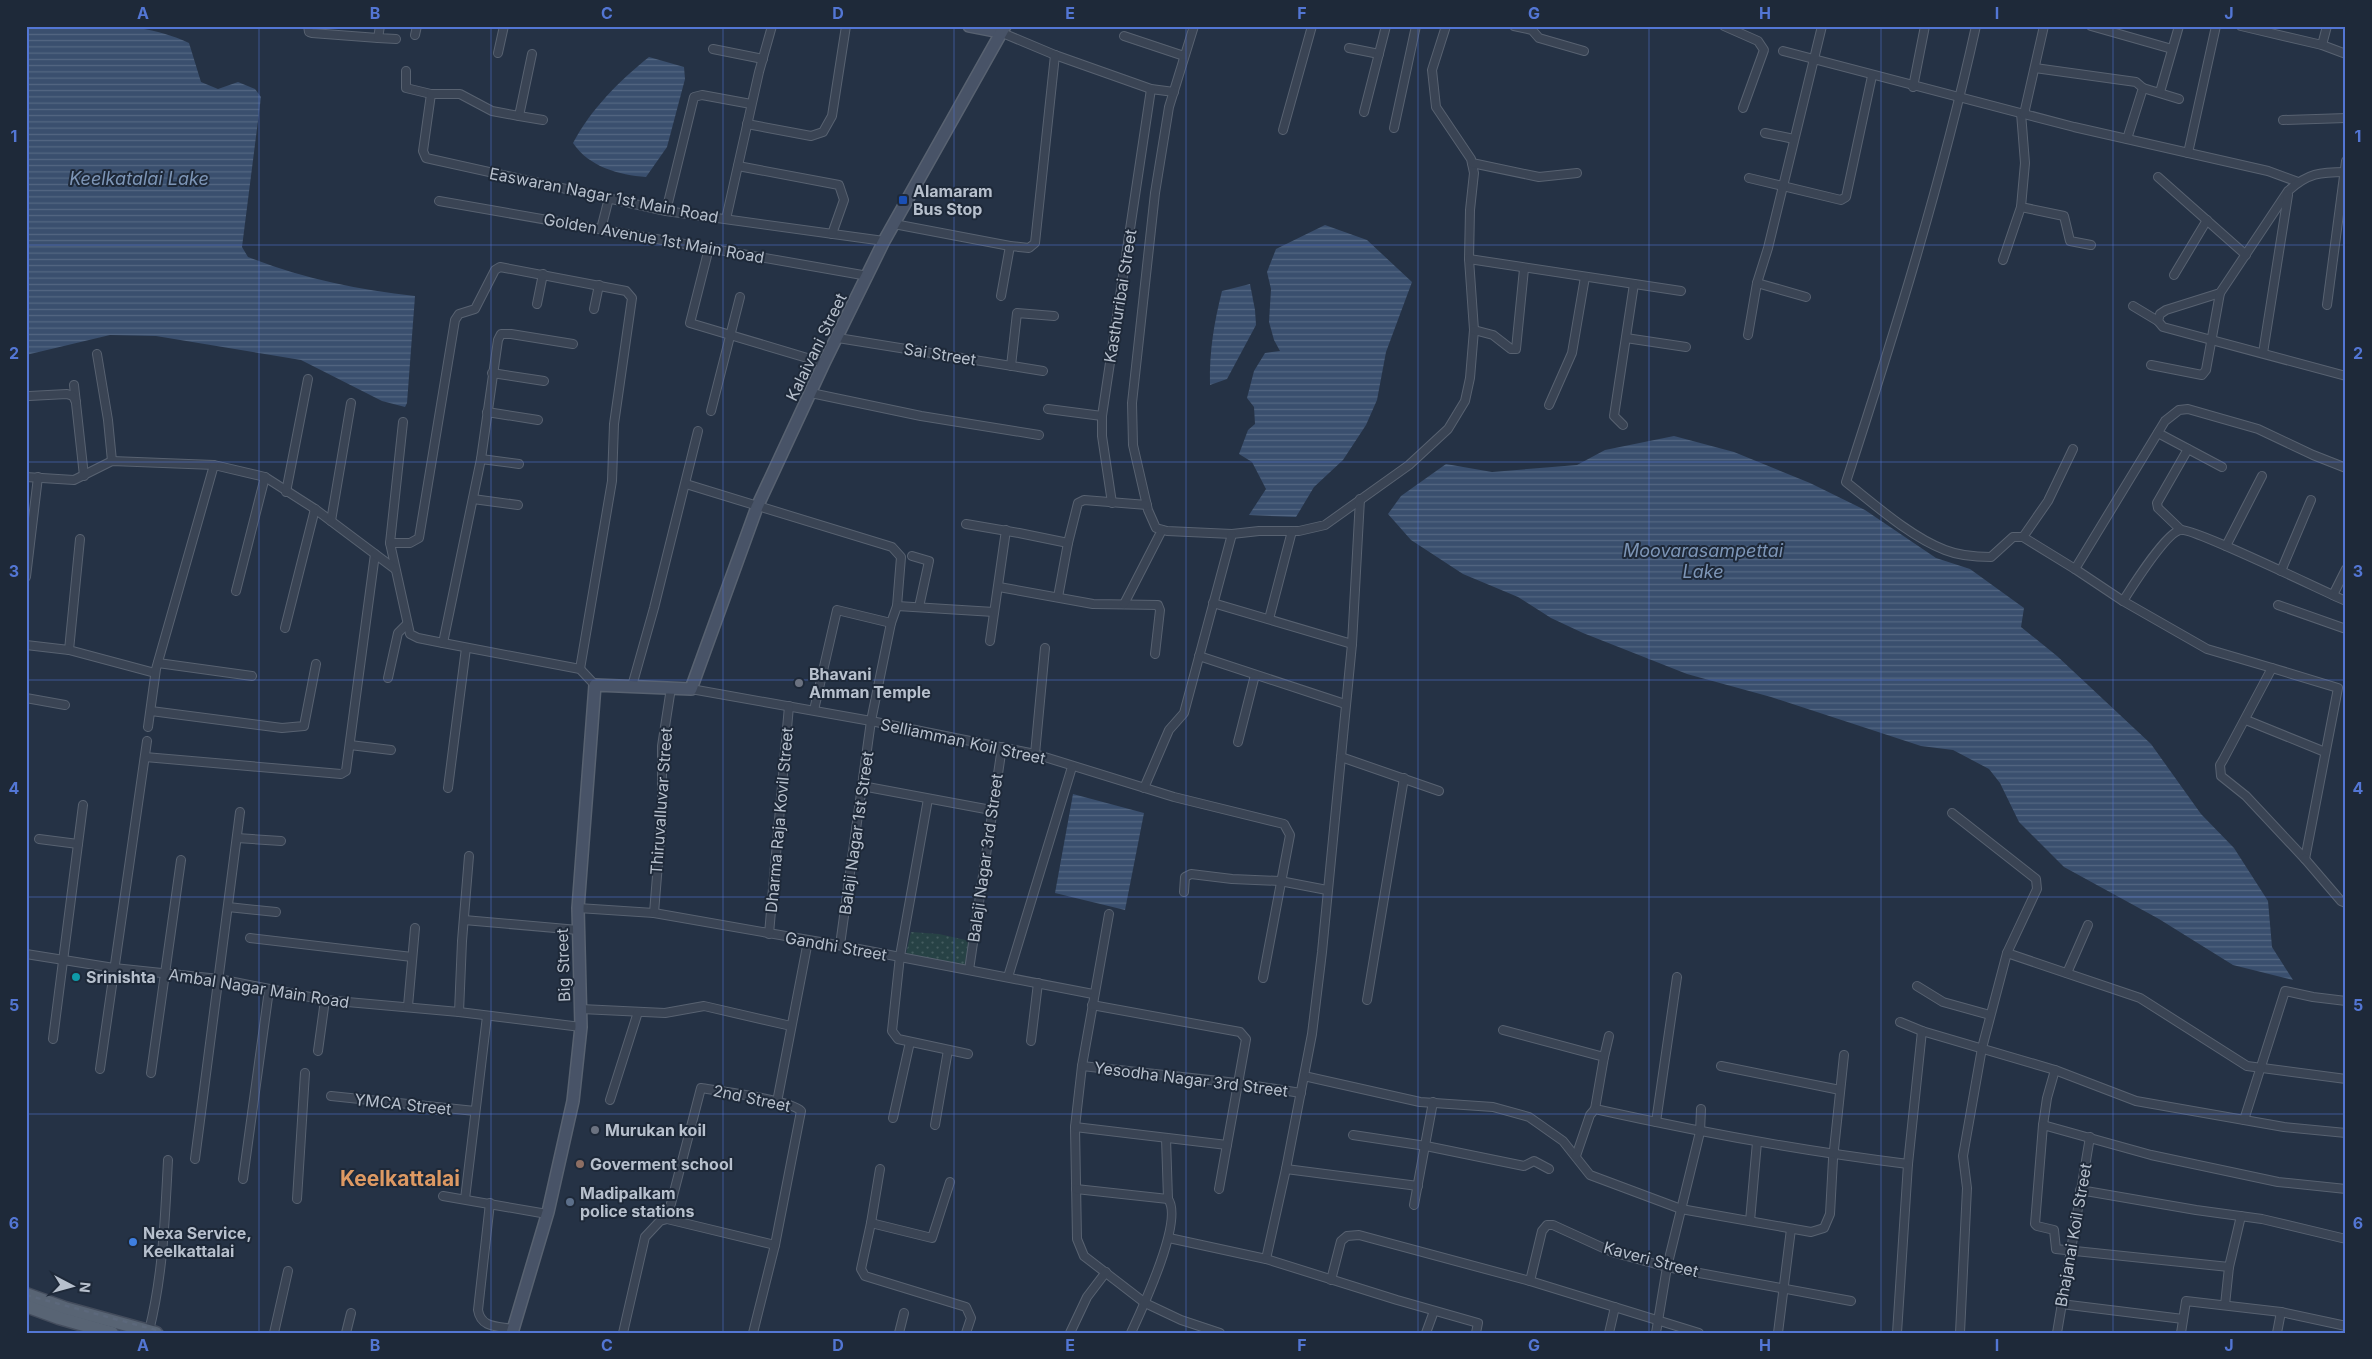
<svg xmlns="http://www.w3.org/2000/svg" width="2372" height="1359" font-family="Inter,sans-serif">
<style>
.park{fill:url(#park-dots)}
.water{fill:url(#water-rules)}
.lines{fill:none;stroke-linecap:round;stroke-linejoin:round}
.street-casing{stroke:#586271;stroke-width:10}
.secondary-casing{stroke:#586271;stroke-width:14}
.primary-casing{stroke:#444d5d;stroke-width:15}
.street{stroke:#3a4454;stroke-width:8}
.secondary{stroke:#485367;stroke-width:11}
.primary{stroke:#586474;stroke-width:12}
.rail{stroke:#5c687b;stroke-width:2.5;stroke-dasharray:5 5;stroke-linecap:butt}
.grid{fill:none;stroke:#5376d4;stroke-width:1;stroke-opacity:0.55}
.transit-dot{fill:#1a4fb4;stroke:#1e2939;stroke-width:2}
.worship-dot{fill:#6b7280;stroke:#1e2939;stroke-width:2}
.culture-dot{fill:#0f9aa8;stroke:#1e2939;stroke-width:2}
.education-dot{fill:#8d6e63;stroke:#1e2939;stroke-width:2}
.service-dot{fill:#5c6f8a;stroke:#1e2939;stroke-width:2}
.shop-dot{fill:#3f7fe0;stroke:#1e2939;stroke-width:2}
.labels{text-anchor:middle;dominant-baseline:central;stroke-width:4;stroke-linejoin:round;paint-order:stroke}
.poi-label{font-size:16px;font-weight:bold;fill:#b7c0cd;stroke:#1e2939;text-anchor:start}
.street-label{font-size:16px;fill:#b7c0cd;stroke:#1e2939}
.water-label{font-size:18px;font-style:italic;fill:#7d95b6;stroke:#1e2939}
.district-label{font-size:21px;font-weight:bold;fill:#dd9963;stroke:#1e2939}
.neatline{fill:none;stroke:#5376d4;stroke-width:2}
.grid-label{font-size:16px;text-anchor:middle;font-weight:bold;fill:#5376d4}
</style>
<defs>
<pattern id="park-dots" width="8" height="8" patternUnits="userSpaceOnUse" patternTransform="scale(1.25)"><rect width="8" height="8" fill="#274245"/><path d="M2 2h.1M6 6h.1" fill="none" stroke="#445c5f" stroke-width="1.8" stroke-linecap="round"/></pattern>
<pattern id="water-rules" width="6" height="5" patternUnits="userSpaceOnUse" patternTransform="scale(1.25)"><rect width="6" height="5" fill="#3a4f6e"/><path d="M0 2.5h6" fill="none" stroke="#546782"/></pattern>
</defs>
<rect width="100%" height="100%" fill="#253245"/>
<path class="park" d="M911 932 939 934 970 941 969 966 906 954Z"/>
<g class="water">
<path d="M26 26C81 26 138 19 189 43L201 82 218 89 238 82 255 89 261 97 242 247 248 257C301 278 358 290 415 296L407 403 405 407 382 401 301 360 156 336 110 335 26 355Z"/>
<path d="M649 57 684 67 685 79 667 147 646 177C619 175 589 167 573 143 591 109 619 81 649 57Z"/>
<path d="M1325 225 1367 240 1412 282 1386 352 1377 400 1366 425 1343 460 1314 487 1296 517 1249 515 1266 489 1252 462 1239 454 1248 430 1255 424 1254 407 1247 398 1254 371 1265 353 1280 351 1274 340 1269 322 1271 289 1267 272 1276 249Z"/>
<path d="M1250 284 1255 310 1256 325 1227 379 1210 385C1209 352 1214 323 1222 291Z"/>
<path d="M1674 436 1734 452 1810 483 1865 510 1936 558 1970 569 2024 608 2021 627 2057 656 2151 744 2201 814 2234 848 2268 901 2272 947 2293 980 2233 965 2159 919 2064 867 2019 822 2000 783 1989 769 1953 750 1921 746 1771 697 1687 674 1583 633 1551 618 1518 597 1463 574 1411 540 1388 514 1401 496 1446 464 1492 472 1577 465 1605 450Z"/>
<path d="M1073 794 1144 813 1125 910 1055 893Z"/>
</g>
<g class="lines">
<g class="street-casing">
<g id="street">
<path d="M308 26 309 32 312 33 378 38"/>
<path d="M380 26 378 38 396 39"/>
<path d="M1194 26 1169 107 1155 193 1132 403 1133 445 1148 510 1156 528 1167 531 1232 534 1259 531H1299L1325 525 1409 465 1448 429 1465 401 1470 378 1474 330 1469 259 1470 210 1474 173 1471 159 1436 107 1432 70 1446 26"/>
<path d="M1514 26 1532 30 1539 38 1584 51"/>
<path d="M1724 26 1758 41 1764 50 1743 108"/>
<path d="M1976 26C1942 180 1895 332 1846 482 1875 505 1911 537 1945 550 1960 556 1976 557 1991 557L2013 537H2023"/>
<path d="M2091 26 2172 49"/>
<path d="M2241 26 2322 45 2346 54"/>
<path d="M1000 32 1055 55 1151 89 1174 92"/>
<path d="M415 35 417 26"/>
<path d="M1124 36 1184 56"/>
<path d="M2322 45 2327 26"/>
<path d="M1349 48 1379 54"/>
<path d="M713 49 763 59"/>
<path d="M1783 51 2074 127 2268 171 2298 182"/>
<path d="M498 53 504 26"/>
<path d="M2035 68 2136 82 2143 88 2127 139"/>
<path d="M406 71V88L431 94 423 151 426 158 666 211 884 241"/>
<path d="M1913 87 1925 26"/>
<path d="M2143 88 2179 99"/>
<path d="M2160 92 2179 26"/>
<path d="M431 94H460L492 111 519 116 532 54"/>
<path d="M1364 112 1386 26"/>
<path d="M2021 113 2025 163 2021 207 2064 216 2070 241 2091 245"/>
<path d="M2024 114 2044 26"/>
<path d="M519 116 543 120"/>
<path d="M2283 120 2346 118"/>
<path d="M747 124 811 136 823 132 832 116 846 26"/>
<path d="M1394 128 1416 26"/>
<path d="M1283 130 1312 26"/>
<path d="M1765 133 1794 139"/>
<path d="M2188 153 2216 26"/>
<path d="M1472 163 1539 177 1577 173"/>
<path d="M738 166 839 185 844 200 832 234"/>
<path d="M2346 172C2320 172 2308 173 2288 191L2220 293 2166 310 2160 314 2158 321 2163 327 2346 376"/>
<path d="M2158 177 2246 255"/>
<path d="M1749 178 1841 200 1846 197 1872 76"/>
<path d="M439 201 868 276"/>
<path d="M666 211 694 97 702 95 751 104"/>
<path d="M726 219 759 72 772 26"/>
<path d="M894 224 1010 246 1029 248 1035 243 1055 55"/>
<path d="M601 229 609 198"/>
<path d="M709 248 690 323 824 363"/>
<path d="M1469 259 1681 291"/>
<path d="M2003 260 2021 207"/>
<path d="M2174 275 2207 220"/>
<path d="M1757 283 1806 297"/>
<path d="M1001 296 1010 246"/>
<path d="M537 304 543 274"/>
<path d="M2327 305 2346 161"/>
<path d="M2133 306 2158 321"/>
<path d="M594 309 599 285"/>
<path d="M1474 330 1493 335 1511 349H1516L1524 269"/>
<path d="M1748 335 1757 283 1768 248 1822 26"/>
<path d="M838 338 1043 371"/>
<path d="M1626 338 1686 347"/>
<path d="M2263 353 2288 195"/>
<path d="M97 354 108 420 112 461"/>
<path d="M2151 365 2202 375 2206 370 2220 293"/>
<path d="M1011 366 1017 313 1054 316"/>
<path d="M492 373 544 381"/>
<path d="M74 385 84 476"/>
<path d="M811 393 921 416 1039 435"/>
<path d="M29 396 67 394 73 396 76 402"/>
<path d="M1549 405 1572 353 1585 277"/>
<path d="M1048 409 1102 416"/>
<path d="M711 411 740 297"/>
<path d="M487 412 538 420"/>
<path d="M403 422 390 543 410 634 418 638 443 643 580 669 595 685"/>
<path d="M1623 425 1614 416 1634 284"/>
<path d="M2158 433 2222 467"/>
<path d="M2073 449 2048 501 2023 537 2075 569"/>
<path d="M481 459 519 464"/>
<path d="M26 477 74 480 112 461 214 465 265 477 315 509 375 554 346 771 341 774 145 757"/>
<path d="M686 484 892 547 901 557 897 606 891 623 871 721 840 945"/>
<path d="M286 492 308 379"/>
<path d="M473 499 518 505"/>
<path d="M1112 503 1102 436V416L1151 89"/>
<path d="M331 521 351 403"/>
<path d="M966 524 1019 533 1068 543 1078 503 1084 500 1147 505"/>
<path d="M2181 530 2158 508 2157 503 2188 449"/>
<path d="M80 539 69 650 155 673"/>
<path d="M390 543H410L419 538 455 320 459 314 475 309 495 270 500 267 626 291 632 298 614 424 612 481 580 669"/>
<path d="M2226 546 2262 476"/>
<path d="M375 554 395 569"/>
<path d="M912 556 929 561 919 607"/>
<path d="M2281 571 2311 500"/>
<path d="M26 577 38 477"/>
<path d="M999 587 1093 604 1158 605 1160 610 1155 654"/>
<path d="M236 591 265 477"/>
<path d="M2333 595 2346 569"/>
<path d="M1058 597 1068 543"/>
<path d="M2123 601C2132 587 2165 534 2180 530 2192 527 2325 592 2346 601"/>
<path d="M1213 603 1352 644"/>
<path d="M1124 604 1162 530"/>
<path d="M2278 605 2346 629"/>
<path d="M897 606 994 612"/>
<path d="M1269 619 1292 531"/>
<path d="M285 628 315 509"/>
<path d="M990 641 1006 530"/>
<path d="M443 643 481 459 498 340 501 334H511L573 344"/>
<path d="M26 645 69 650"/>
<path d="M1199 656 1345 704"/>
<path d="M158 663 252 676"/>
<path d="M2272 668 2207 649 2123 601 2075 569 2165 421 2179 410 2188 409 2258 429 2313 455 2346 468"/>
<path d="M2272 668 2338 688 2305 859 2246 796 2221 776 2220 765 2223 760Z"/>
<path d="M388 678 398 633 407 624"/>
<path d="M632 686 654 608 698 431"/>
<path d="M691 689 871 721 1035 754 1174 797 1284 824 1290 835 1263 978"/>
<path d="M26 698 65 705"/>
<path d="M814 710 837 610 891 623"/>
<path d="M151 711 282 728 304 726 316 664"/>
<path d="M2246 720 2325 752"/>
<path d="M148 727 156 669 214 465"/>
<path d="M1238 742 1255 675"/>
<path d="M350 745 391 750"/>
<path d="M1035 754 1045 648"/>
<path d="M1341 757 1439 791"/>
<path d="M862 786 991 810"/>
<path d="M448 788 466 648"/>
<path d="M1144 788 1169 730 1184 713 1232 534"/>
<path d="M928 799 900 956 892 1031 898 1039 968 1054"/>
<path d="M1952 813 2036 879 2037 889 2007 953 1982 1048 1963 1156 1967 1188 1960 1333"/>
<path d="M237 838 281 841"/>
<path d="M39 839 78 844"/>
<path d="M2305 859 2341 901 2346 903"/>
<path d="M1184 892 1185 877 1191 874 1232 879 1280 881 1327 890"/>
<path d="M228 907 276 912"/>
<path d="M578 908 654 913 843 946 1093 994"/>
<path d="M654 913 662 814V746L671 688"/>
<path d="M1109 914 1082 1066 1075 1127 1077 1239 1084 1256 1145 1303 1181 1320 1220 1333"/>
<path d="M464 920 578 930"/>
<path d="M769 934 789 706"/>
<path d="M250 938 412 957"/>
<path d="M2007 953 2140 998 2247 1066 2346 1079"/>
<path d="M26 954 114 968 219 979 325 1000 459 1012 581 1027"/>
<path d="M969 970 1002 747"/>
<path d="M2067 973 2088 925"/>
<path d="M1008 977 1072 767"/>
<path d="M1917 986 1943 1002 1990 1015"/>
<path d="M1367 1000 1404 778"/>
<path d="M1092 1005 1240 1032 1246 1039 1219 1189"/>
<path d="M408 1006 415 928"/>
<path d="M581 1009 665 1013 704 1006 791 1026"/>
<path d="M459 1012 462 941 469 856"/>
<path d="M1900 1022 1922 1031 2055 1070 2136 1101 2284 1127 2346 1133"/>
<path d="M1503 1030 1604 1057 1595 1109"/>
<path d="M53 1039 83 805"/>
<path d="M1031 1041 1038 983"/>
<path d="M318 1051 325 1000"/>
<path d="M1604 1057 1609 1036"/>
<path d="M1082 1066 1237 1083 1301 1093"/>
<path d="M1721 1066 1840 1090"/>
<path d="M100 1069 147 741"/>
<path d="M151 1073 181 860"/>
<path d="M1304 1076 1420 1102 1493 1107 1529 1117 1563 1141 1590 1175 1681 1209 1811 1232 1824 1228 1830 1214 1833 1159 1844 1055"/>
<path d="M331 1096 475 1111"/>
<path d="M610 1100 638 1012"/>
<path d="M777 1102 808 941"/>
<path d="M893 1118 910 1042"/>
<path d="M2244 1120 2285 991 2313 997 2346 1001"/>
<path d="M1656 1122 1677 977"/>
<path d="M935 1125 948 1050"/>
<path d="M2043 1125 2047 1098 2055 1070"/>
<path d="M1075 1127 1227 1145"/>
<path d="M1353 1135 1426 1146 1524 1166 1534 1161 1549 1169"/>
<path d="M1576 1156 1590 1115 1595 1109C1699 1132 1802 1151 1908 1164L1922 1031"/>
<path d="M195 1159 240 812"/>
<path d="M1286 1169 1418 1186"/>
<path d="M243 1179 269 990"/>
<path d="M950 1182 932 1238 871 1223 861 1269 865 1276 966 1307 971 1318 966 1333"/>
<path d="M1076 1189 1168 1199"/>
<path d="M2080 1190 2196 1210 2262 1219 2346 1239"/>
<path d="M443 1196 547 1214"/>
<path d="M297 1199 305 1073"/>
<path d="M465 1199 487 1016"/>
<path d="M490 1203 478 1310C481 1328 497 1326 513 1329"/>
<path d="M1414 1205 1433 1102"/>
<path d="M667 1219 701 1088C720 1091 791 1100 801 1111L775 1245 753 1333"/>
<path d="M667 1219 775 1245"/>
<path d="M1750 1221 1757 1142"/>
<path d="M871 1223 880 1169"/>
<path d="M1169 1238 1266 1259 1286 1169 1312 1034 1322 952 1352 644 1360 499"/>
<path d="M1266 1259 1397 1300 1478 1323 1476 1333"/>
<path d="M2229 1267 2241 1216"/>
<path d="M1331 1280 1341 1241 1347 1236 1359 1235 1530 1281"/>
<path d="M2061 1304 2183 1319"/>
<path d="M2225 1305 2229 1267 2056 1249 2054 1230 2037 1226 2035 1224 2043 1125 2151 1155 2278 1182 2346 1189"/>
<path d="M149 1331C163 1275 165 1218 168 1160"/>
<path d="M274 1333 288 1271"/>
<path d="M346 1333 351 1313"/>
<path d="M623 1333 645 1237 660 1221 667 1219"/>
<path d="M899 1333 904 1313"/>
<path d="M1070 1333 1087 1297 1106 1272"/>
<path d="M1131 1333C1142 1309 1184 1220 1168 1199L1166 1138"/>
<path d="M1426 1333 1434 1311"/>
<path d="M1609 1333 1615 1307"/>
<path d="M1656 1333 1667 1267 1700 1132 1701 1109"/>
<path d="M1699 1333 1530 1281 1542 1231 1547 1225H1553L1612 1252 1667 1267 1851 1301"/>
<path d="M1778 1333 1791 1229"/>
<path d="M1897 1333 1908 1164"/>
<path d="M2057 1333 2090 1137"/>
<path d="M2181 1333 2186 1301 2281 1312 2346 1326"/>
<path d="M2277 1333 2281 1312"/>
</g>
</g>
<g class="secondary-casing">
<g id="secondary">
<path d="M969 26 1000 32"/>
<path d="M512 1333 548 1212 573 1101 581 1027 578 908 595 685 691 689 757 507 824 363 884 241 1005 26"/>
</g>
</g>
<g class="primary-casing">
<g id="primary">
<path d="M26 1294 65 1308 156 1333"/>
<path d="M26 1306 59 1318 112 1333"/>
</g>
</g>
<use href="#street" class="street"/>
<use href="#secondary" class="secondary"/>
<use href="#primary" class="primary"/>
<path class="rail" d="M26 1295 167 1333"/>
</g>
<path class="grid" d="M259 26V1333M491 26V1333M723 26V1333M954 26V1333M1186 26V1333M1418 26V1333M1649 26V1333M1881 26V1333M2113 26V1333M26 245H2346M26 462H2346M26 680H2346M26 897H2346M26 1114H2346"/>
<rect class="transit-dot" x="898" y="195" width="10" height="10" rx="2.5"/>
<g class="worship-dot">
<circle cx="799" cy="683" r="5"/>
<circle cx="595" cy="1130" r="5"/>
</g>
<circle class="culture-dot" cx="76" cy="977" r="5"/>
<circle class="education-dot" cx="580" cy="1164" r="5"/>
<circle class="service-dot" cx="570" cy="1202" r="5"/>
<circle class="shop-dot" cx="133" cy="1242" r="5"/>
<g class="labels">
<g class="poi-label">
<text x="913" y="191">Alamaram<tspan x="913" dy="18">Bus Stop</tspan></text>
<text x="809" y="674">Bhavani<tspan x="809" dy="18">Amman Temple</tspan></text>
<text x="86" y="977">Srinishta</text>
<text x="605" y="1130">Murukan koil</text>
<text x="590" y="1164">Goverment school</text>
<text x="580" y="1193">Madipalkam<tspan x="580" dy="18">police stations</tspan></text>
<text x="143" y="1233">Nexa Service,<tspan x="143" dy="18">Keelkattalai</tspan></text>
</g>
<g class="street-label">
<text transform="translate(604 195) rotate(11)">Easwaran Nagar 1st Main Road</text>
<text transform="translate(654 238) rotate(10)">Golden Avenue 1st Main Road</text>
<text transform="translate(1120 296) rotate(-81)">Kasthuribai Street</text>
<text transform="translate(816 347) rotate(-64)">Kalaivani Street</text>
<text transform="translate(940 354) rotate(9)">Sai Street</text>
<text transform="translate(963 741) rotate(12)">Selliamman Koil Street</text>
<text transform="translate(661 801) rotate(-86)">Thiruvalluvar Street</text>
<text transform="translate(779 820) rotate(-85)">Dharma Raja Kovil Street</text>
<text transform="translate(856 833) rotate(-82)">Balaji Nagar 1st Street</text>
<text transform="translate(985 858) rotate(-82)">Balaji Nagar 3rd Street</text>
<text transform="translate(836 946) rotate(10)">Gandhi Street</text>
<text transform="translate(563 965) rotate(-92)">Big Street</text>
<text transform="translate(259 988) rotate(9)">Ambal Nagar Main Road</text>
<text transform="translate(1191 1079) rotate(7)">Yesodha Nagar 3rd Street</text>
<text transform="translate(752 1098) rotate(12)">2nd Street</text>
<text transform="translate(403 1104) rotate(6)">YMCA Street</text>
<text transform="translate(2073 1235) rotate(-80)">Bhajanai Koil Street</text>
<text transform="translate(1651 1259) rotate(15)">Kaveri Street</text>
</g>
<g class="water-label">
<text x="139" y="178">Keelkatalai Lake</text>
<text x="1703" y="550">Moovarasampettai<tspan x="1703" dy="21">Lake</tspan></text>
</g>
<g class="district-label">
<text x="400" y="1178">Keelkattalai</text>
</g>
</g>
<rect width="2372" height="1359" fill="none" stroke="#1e2939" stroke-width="55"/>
<g transform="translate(72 1286) rotate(96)" stroke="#1e2939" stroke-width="4" paint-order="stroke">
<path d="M0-4L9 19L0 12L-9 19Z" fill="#b7c0cd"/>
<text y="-8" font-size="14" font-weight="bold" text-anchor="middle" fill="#b7c0cd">N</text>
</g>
<rect x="28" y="28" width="2316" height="1304" class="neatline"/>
<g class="grid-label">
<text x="143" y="19">A</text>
<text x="375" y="19">B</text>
<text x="607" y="19">C</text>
<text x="838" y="19">D</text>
<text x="1070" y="19">E</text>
<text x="1302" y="19">F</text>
<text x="1534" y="19">G</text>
<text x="1765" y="19">H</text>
<text x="1997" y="19">I</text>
<text x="2229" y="19">J</text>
<text x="14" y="142">1</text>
<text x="2358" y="142">1</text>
<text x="14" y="359">2</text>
<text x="2358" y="359">2</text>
<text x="14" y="577">3</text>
<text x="2358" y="577">3</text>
<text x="14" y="794">4</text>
<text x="2358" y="794">4</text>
<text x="14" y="1011">5</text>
<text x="2358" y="1011">5</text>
<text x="14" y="1229">6</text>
<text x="2358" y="1229">6</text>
<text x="143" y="1351">A</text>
<text x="375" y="1351">B</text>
<text x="607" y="1351">C</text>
<text x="838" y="1351">D</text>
<text x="1070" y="1351">E</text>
<text x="1302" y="1351">F</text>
<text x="1534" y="1351">G</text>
<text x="1765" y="1351">H</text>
<text x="1997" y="1351">I</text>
<text x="2229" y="1351">J</text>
</g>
</svg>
